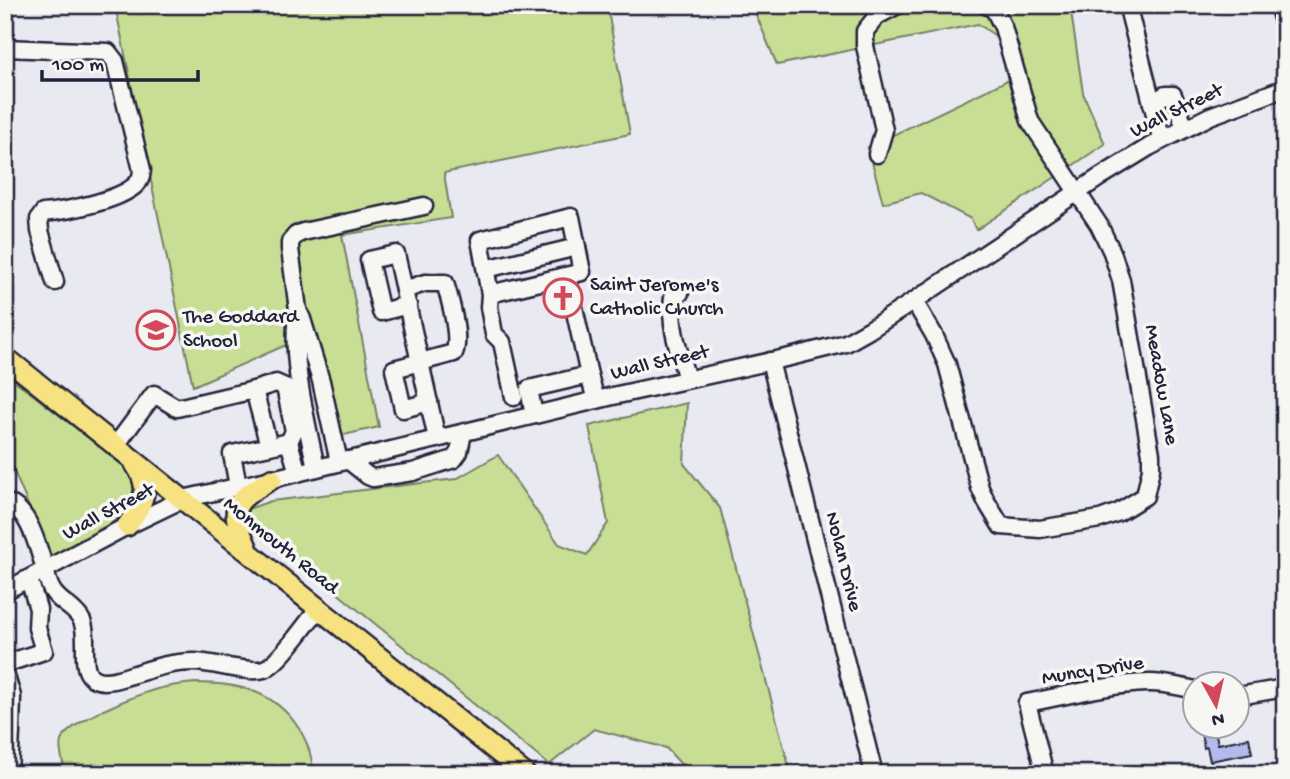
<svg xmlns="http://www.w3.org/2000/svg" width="1290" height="779" font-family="'Gochi Hand',sans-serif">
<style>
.green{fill:#c8de94;stroke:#758068;stroke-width:2}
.building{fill:#b3bbec;stroke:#22223b;stroke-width:2}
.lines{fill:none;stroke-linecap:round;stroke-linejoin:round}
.minor-casing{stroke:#22223b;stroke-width:21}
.major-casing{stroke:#22223b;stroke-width:24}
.minor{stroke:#f6f6f2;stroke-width:16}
.major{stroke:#f7e281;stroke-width:19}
.labels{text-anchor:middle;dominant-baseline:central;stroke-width:7;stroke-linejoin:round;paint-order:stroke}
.street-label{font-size:21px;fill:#22223b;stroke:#f6f6f2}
.poi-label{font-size:21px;fill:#22223b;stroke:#f6f6f2;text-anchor:start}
</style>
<rect width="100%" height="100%" fill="#e9eaf1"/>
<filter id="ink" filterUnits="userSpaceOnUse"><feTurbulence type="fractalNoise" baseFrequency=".0143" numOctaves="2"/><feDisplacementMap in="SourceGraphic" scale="14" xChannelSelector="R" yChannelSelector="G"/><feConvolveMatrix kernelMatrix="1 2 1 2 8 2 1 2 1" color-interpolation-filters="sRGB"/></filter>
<g filter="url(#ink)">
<g class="green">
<path d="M115 5H607L630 134 444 173 451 218 342 235 379 427 326 439 302 338 193 386Z"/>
<path d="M752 5H1070L1083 93 1105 144 976 230 971 219 921 193 883 203 868 147 1008 80 1000 39 978 24 777 65Z"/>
<path d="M5 373 126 467 134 482 137 492 127 514 50 557 5 450Z"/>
<path d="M687 403 684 464 720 508 791 774H690L666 748 594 729 549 765 246 519 248 509 271 501 456 479 498 455 559 544 587 555 608 523 589 426Z"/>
<path d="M195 683C213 683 232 684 250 690 286 702 312 736 313 774H66C64 765 58 750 61 741 68 721 137 695 157 689 169 686 182 684 195 683Z"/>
</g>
<path class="building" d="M1206 726H1214L1218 744 1249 738 1252 753 1210 761 1207 747 1204 748 1200 728Z"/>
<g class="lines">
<g class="minor-casing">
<g id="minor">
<path d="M1278 5 1285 28"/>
<path d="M1129 12 1152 103"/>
<path d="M5 48 108 52 115 61 142 170C141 175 142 176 139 181 126 200 66 211 43 213L39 219 40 231 55 282"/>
<path d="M1162 140 1152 103 1165 95H1173L1185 128"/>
<path d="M877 154 884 130 865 46V31L877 16 898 5"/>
<path d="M486 269 577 247"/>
<path d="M567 276 589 375"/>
<path d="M404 290 425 283H445C450 299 461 339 454 353L394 369 403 409 429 402"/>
<path d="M680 293 673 297C669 325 679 352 687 379"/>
<path d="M490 294 582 272 571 217 480 240 490 294 489 307 494 334 502 342 514 397"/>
<path d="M914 301 934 335 947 364 980 488 986 501 1001 526 1040 529 1100 519 1119 512 1145 496 1151 469V454L1121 280 1112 252 1099 225 1030 121 1003 27 994 9 986 5"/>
<path d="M408 305 381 312 369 260 396 254 437 439"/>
<path d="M298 310 290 249V242L296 235 303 232 424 206"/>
<path d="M770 361 874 774"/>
<path d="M254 390 276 383 285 387 294 431 289 442"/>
<path d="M534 415 529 389 589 375 596 400"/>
<path d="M116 445 154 394 177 408 254 390 269 446"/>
<path d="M348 460 368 476 373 478 413 472 454 459 459 452 463 433"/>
<path d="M316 468C307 423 289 355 298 310L302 319 321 381 339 462"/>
<path d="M238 486 232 454 289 442 298 473"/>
<path d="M5 502C29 507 38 548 45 569 47 576 48 584 52 590 59 603 75 607 82 621 92 643 70 688 114 680 142 673 164 662 194 662 212 662 249 674 264 669 279 664 308 621 319 608"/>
<path d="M5 591 127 526 183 499 272 479 613 396 790 357 846 343 869 330 914 301 1100 177 1149 147 1210 116 1285 88"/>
<path d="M5 664 44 651 37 628 38 609 29 579"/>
<path d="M5 673 12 696 11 731"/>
<path d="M1238 696 1285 688"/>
<path d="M1027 703C1064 696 1109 684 1147 683 1163 682 1179 687 1196 690"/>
<path d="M1027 703 1045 774"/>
<path d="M5 732 11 731 9 774"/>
</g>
</g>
<g class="major-casing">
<g id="major">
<path d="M5 357 525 774"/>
<path d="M127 526C142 503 153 490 135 464"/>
<path d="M247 547C227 504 234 502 272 479"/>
</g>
</g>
<use href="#minor" class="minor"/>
<use href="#major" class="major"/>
</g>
</g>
<defs>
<g id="church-ring" transform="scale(2.0125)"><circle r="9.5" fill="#f6f6f2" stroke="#d1495b" stroke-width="1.5"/><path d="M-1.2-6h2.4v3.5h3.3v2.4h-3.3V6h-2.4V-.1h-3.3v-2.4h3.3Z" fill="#d1495b"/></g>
<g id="school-ring" transform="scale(2.0125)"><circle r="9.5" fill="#f6f6f2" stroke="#d1495b" stroke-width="1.5"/><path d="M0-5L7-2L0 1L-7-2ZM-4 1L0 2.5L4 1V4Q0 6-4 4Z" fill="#d1495b"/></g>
</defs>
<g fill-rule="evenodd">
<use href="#church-ring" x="563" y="298"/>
<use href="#school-ring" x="156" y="330"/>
</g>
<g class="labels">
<g class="street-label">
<text transform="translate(1177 112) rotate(-26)">Wall Street</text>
<text transform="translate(660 364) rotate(-13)">Wall Street</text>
<text transform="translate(1160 385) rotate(80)">Meadow Lane</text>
<text transform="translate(109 513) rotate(-28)">Wall Street</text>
<text transform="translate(280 547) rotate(39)">Monmouth Road</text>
<text transform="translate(842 562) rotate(76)">Nolan Drive</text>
<text transform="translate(1093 672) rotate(-9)">Muncy Drive</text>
</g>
<g class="poi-label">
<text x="590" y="286">Saint Jerome's<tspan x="590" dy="24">Catholic Church</tspan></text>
<text x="183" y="318">The Goddard<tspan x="183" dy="24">School</tspan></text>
</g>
</g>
<rect width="1290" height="779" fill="none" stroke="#f6f6f2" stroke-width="28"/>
<rect x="14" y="14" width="1262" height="751" fill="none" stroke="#22223b" stroke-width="2.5" filter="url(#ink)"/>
<g transform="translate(1216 705) rotate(172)"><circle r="33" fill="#f6f6f2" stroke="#a1a1a9" stroke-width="2"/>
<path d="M0-5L12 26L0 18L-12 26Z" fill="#d1495b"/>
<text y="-10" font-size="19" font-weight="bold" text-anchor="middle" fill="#22223b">N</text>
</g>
<path d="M42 70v10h156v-10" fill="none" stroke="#22223b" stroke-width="3.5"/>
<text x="52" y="70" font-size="21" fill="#22223b" stroke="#f6f6f2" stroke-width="5" paint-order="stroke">100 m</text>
</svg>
